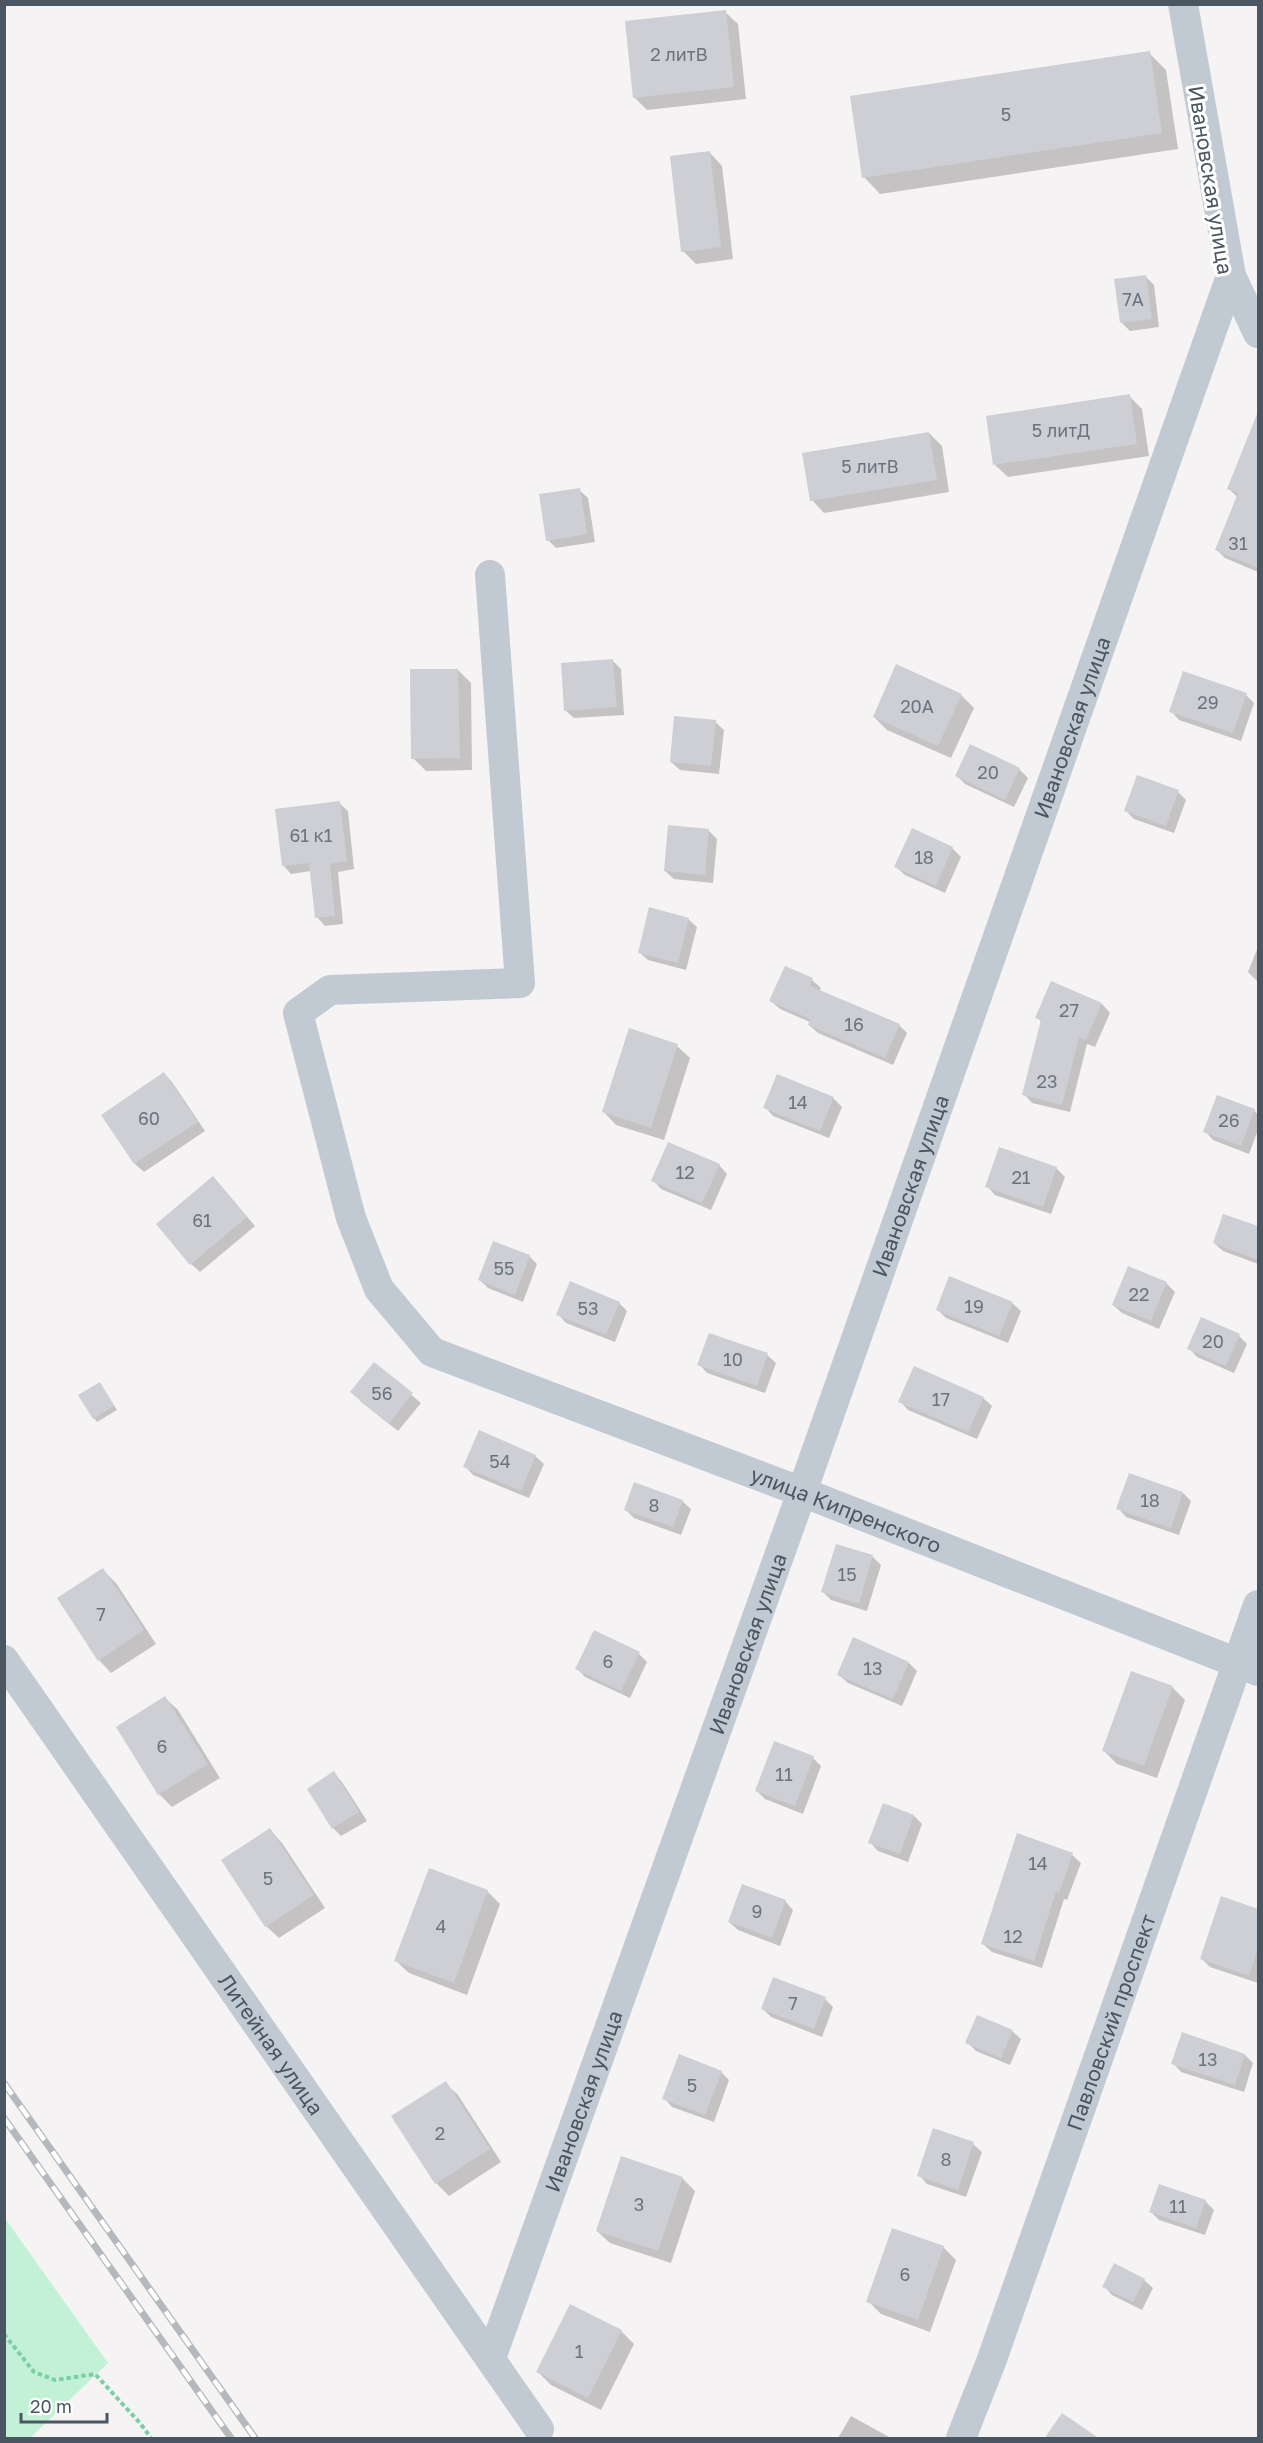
<svg xmlns="http://www.w3.org/2000/svg" width="1263" height="2443" font-family="'Golos Text',sans-serif">
<style>
.green{fill:#c3f1d5}
.shadow{fill:#0003}
.building{fill:#cdcfd5}
.lines{fill:none;stroke-linecap:round;stroke-linejoin:round}
.path{stroke:#7ad0a6;stroke-width:4;stroke-dasharray:4.5 3;stroke-linecap:butt}
.minor{stroke:#c1cad2;stroke-width:30}
.rail-casing{stroke:#b5b8bd;stroke-width:7}
.rail{stroke:#fff;stroke-width:4.5;stroke-dasharray:14;stroke-linecap:butt}
.labels{text-anchor:middle;dominant-baseline:central;stroke-width:6;stroke-linejoin:round;paint-order:stroke}
.number-label{font-size:18px;fill:#6b747e}
.street-label{font-size:21px;fill:#4a5661;stroke:#fff}
</style>
<rect width="100%" height="100%" fill="#f5f3f3"/>
<path class="green" d="M4 2217 108 2363 30 2438H5Z"/>
<g class="shadow">
<path d="M725 12 738 24 746 99 647 110 634 97Z"/>
<path d="M1149 53 1166 70 1178 149 880 194 864 177Z"/>
<path d="M710 153 722 166 733 259 696 264 683 251Z"/>
<path d="M1145 276 1154 285 1159 327 1130 331 1122 323Z"/>
<path d="M1129 396 1142 409 1149 456 1008 477 995 465Z"/>
<path d="M1256 420 1258 421V572L1225 558 1216 549 1238 498 1229 489Z"/>
<path d="M929 433 942 446 949 492 824 513 812 500Z"/>
<path d="M579 490 588 498 595 542 556 548 548 540Z"/>
<path d="M613 661 621 669 624 715 574 718 565 710Z"/>
<path d="M458 670 471 683 472 770 426 771 413 758Z"/>
<path d="M961 695 974 708 951 758 887 730 874 717Z"/>
<path d="M1246 695 1254 703 1241 741 1179 720 1171 711Z"/>
<path d="M715 722 724 730 719 774 680 770 671 762Z"/>
<path d="M971 746 1019 769 1028 778 1014 807 965 784 957 776Z"/>
<path d="M1178 792 1186 800 1174 833 1134 819 1126 811Z"/>
<path d="M339 803 348 811 354 869 338 872 343 924 325 926 317 917 311 871 291 874 283 865Z"/>
<path d="M913 830 952 848 961 857 945 893 905 875 896 867Z"/>
<path d="M709 831 717 839 713 883 674 879 665 871Z"/>
<path d="M688 919 697 927 686 970 648 960 639 952Z"/>
<path d="M1258 947V982L1248 972Z"/>
<path d="M786 968 812 980 821 988 819 991 899 1025 907 1033 893 1065 818 1033 809 1025 810 1022 780 1009 771 1001Z"/>
<path d="M1052 983 1102 1004 1110 1013 1095 1047 1087 1044 1070 1112 1032 1103 1024 1094 1042 1023 1037 1017Z"/>
<path d="M677 1046 690 1058 664 1140 616 1125 604 1112Z"/>
<path d="M164 1074 172 1082 205 1131 144 1172 135 1164 103 1115Z"/>
<path d="M833 1098 842 1107 829 1138 773 1116 765 1107Z"/>
<path d="M1254 1110 1258 1115V1130L1249 1154 1213 1140 1205 1131Z"/>
<path d="M719 1165 727 1174 711 1210 661 1189 653 1180Z"/>
<path d="M1056 1168 1065 1177 1051 1214 995 1195 987 1186Z"/>
<path d="M221 1186 255 1226 200 1272 191 1264Z"/>
<path d="M1224 1216 1258 1228V1264L1223 1251 1214 1243Z"/>
<path d="M529 1256 537 1264 523 1302 488 1288 480 1280Z"/>
<path d="M1166 1283 1175 1292 1159 1329 1122 1313 1113 1305Z"/>
<path d="M619 1303 627 1311 615 1342 566 1323 558 1314Z"/>
<path d="M1012 1303 1021 1311 1008 1343 946 1318 938 1310Z"/>
<path d="M1239 1336 1247 1344 1234 1373 1197 1357 1189 1348Z"/>
<path d="M767 1355 776 1363 765 1393 707 1373 699 1364Z"/>
<path d="M374 1364 421 1403 398 1431 360 1401Z"/>
<path d="M103 1388 117 1410 97 1422 94 1418Z"/>
<path d="M983 1398 992 1406 977 1439 908 1410 900 1401Z"/>
<path d="M535 1456 544 1464 529 1498 473 1475 465 1466Z"/>
<path d="M1183 1493 1191 1501 1179 1535 1126 1517 1118 1508Z"/>
<path d="M682 1501 691 1509 681 1535 634 1518 626 1510Z"/>
<path d="M873 1557 881 1565 867 1611 831 1600 823 1592Z"/>
<path d="M103 1570 116 1583 156 1644 111 1673 99 1660Z"/>
<path d="M639 1654 647 1662 630 1698 585 1677 577 1668Z"/>
<path d="M909 1663 917 1671 902 1706 848 1683 839 1675Z"/>
<path d="M1172 1687 1185 1700 1157 1778 1117 1764 1104 1751Z"/>
<path d="M165 1698 178 1710 220 1778 172 1807 159 1794Z"/>
<path d="M813 1758 821 1766 803 1814 765 1799 757 1791Z"/>
<path d="M334 1773 342 1782 367 1821 341 1836 333 1828Z"/>
<path d="M914 1816 922 1824 908 1862 878 1851 870 1842Z"/>
<path d="M270 1830 282 1843 325 1908 279 1938 266 1926Z"/>
<path d="M1018 1835 1072 1855 1081 1863 1067 1900 1064 1899 1042 1968 992 1952 983 1944Z"/>
<path d="M429 1870 487 1891 500 1904 467 1995 409 1973 396 1961Z"/>
<path d="M1222 1898 1258 1910V1983L1210 1967 1202 1959Z"/>
<path d="M785 1901 793 1910 780 1946 738 1930 729 1922Z"/>
<path d="M825 1999 833 2007 822 2037 771 2017 762 2008Z"/>
<path d="M1012 2031 1021 2039 1010 2065 976 2051 967 2042Z"/>
<path d="M1245 2055 1253 2063 1244 2092 1181 2072 1173 2063Z"/>
<path d="M721 2072 729 2080 714 2122 672 2107 664 2098Z"/>
<path d="M445 2083 458 2095 501 2162 449 2196 436 2183Z"/>
<path d="M973 2144 982 2152 966 2197 927 2184 919 2175Z"/>
<path d="M682 2178 695 2191 671 2263 610 2243 597 2231Z"/>
<path d="M1205 2201 1214 2210 1205 2235 1159 2220 1151 2212Z"/>
<path d="M943 2247 956 2260 930 2332 881 2314 868 2301Z"/>
<path d="M1144 2280 1153 2288 1142 2310 1112 2295 1104 2286Z"/>
<path d="M621 2331 634 2344 601 2410 551 2385 538 2372Z"/>
<path d="M851 2416 891 2438H838Z"/>
</g>
<g class="building">
<path d="M726 10 734 87 633 98 625 21Z"/>
<path d="M1150 51 1162 133 862 178 850 96Z"/>
<path d="M710 151 721 247 681 252 670 156Z"/>
<path d="M1146 275 1152 319 1120 323 1114 279Z"/>
<path d="M1130 394 1137 444 993 465 986 416Z"/>
<path d="M1257 414H1258V568L1215 550 1238 493 1227 489Z"/>
<path d="M929 432 937 480 810 501 802 453Z"/>
<path d="M580 488 587 534 546 541 539 494Z"/>
<path d="M613 659 617 707 564 711 561 663Z"/>
<path d="M896 664 962 694 938 746 873 717Z"/>
<path d="M410 669H458L460 758 411 759Z"/>
<path d="M1183 671 1247 693 1233 733 1169 712Z"/>
<path d="M674 716 716 720 711 766 670 762Z"/>
<path d="M970 744 1020 768 1005 800 955 776Z"/>
<path d="M1137 775 1179 790 1166 826 1124 811Z"/>
<path d="M340 801 347 861 330 864 335 916 315 918 309 863 282 866 275 809Z"/>
<path d="M668 825 709 829 705 875 664 871Z"/>
<path d="M912 828 953 847 936 886 894 867Z"/>
<path d="M649 907 689 918 678 963 638 953Z"/>
<path d="M785 966 813 978 810 986 900 1024 885 1058 808 1025 810 1019 769 1001Z"/>
<path d="M1051 981 1102 1003 1086 1040 1079 1037 1062 1105 1022 1095 1041 1020 1035 1018Z"/>
<path d="M629 1028 678 1044 651 1128 602 1112Z"/>
<path d="M164 1072 198 1122 134 1164 101 1115Z"/>
<path d="M777 1074 834 1097 820 1131 763 1108Z"/>
<path d="M1217 1095 1255 1109 1241 1146 1203 1132Z"/>
<path d="M668 1142 720 1164 702 1203 651 1181Z"/>
<path d="M999 1147 1057 1167 1043 1207 985 1187Z"/>
<path d="M213 1176 247 1217 190 1265 156 1224Z"/>
<path d="M1223 1214 1258 1226V1260L1213 1243Z"/>
<path d="M493 1241 530 1255 515 1295 478 1280Z"/>
<path d="M1128 1266 1167 1282 1151 1321 1112 1305Z"/>
<path d="M949 1276 1013 1302 999 1336 936 1310Z"/>
<path d="M570 1281 620 1302 606 1335 556 1315Z"/>
<path d="M1201 1317 1240 1334 1226 1366 1187 1349Z"/>
<path d="M709 1333 768 1353 757 1386 697 1365Z"/>
<path d="M374 1362 413 1393 389 1424 350 1392Z"/>
<path d="M914 1366 984 1397 968 1432 898 1402Z"/>
<path d="M100 1382 114 1406 93 1419 78 1395Z"/>
<path d="M479 1430 536 1455 521 1491 463 1467Z"/>
<path d="M1129 1473 1183 1492 1171 1528 1116 1509Z"/>
<path d="M634 1482 683 1500 673 1527 624 1510Z"/>
<path d="M836 1544 873 1555 859 1604 821 1592Z"/>
<path d="M103 1568 144 1630 98 1661 57 1598Z"/>
<path d="M594 1630 640 1652 621 1691 575 1669Z"/>
<path d="M853 1637 909 1662 893 1699 837 1675Z"/>
<path d="M1131 1671 1173 1686 1144 1766 1102 1751Z"/>
<path d="M165 1696 208 1764 158 1795 116 1727Z"/>
<path d="M774 1741 814 1756 795 1806 755 1791Z"/>
<path d="M334 1771 359 1812 332 1829 307 1789Z"/>
<path d="M883 1803 914 1815 900 1854 868 1843Z"/>
<path d="M270 1828 314 1895 265 1927 221 1860Z"/>
<path d="M1017 1833 1073 1853 1059 1893 1056 1891 1034 1961 981 1944Z"/>
<path d="M429 1868 488 1890 454 1983 394 1961Z"/>
<path d="M742 1884 786 1900 772 1938 728 1922Z"/>
<path d="M1221 1896 1258 1909V1948L1249 1976 1200 1959Z"/>
<path d="M773 1977 826 1997 814 2029 761 2009Z"/>
<path d="M977 2015 1013 2030 1001 2058 965 2043Z"/>
<path d="M1182 2032 1245 2054 1235 2085 1171 2064Z"/>
<path d="M679 2054 722 2071 705 2115 662 2099Z"/>
<path d="M446 2081 490 2149 435 2184 391 2116Z"/>
<path d="M933 2128 974 2142 958 2190 917 2176Z"/>
<path d="M621 2156 683 2177 658 2251 596 2231Z"/>
<path d="M1159 2184 1206 2200 1196 2228 1149 2212Z"/>
<path d="M892 2228 944 2246 918 2320 866 2302Z"/>
<path d="M1114 2263 1145 2279 1133 2302 1102 2287Z"/>
<path d="M570 2304 622 2330 588 2398 536 2372Z"/>
<path d="M1062 2413 1100 2439H1044Z"/>
</g>
<g class="lines">
<path class="path" d="M4 2334 34 2372 55 2380 95 2374 140 2423 151 2438"/>
<g class="minor">
<path d="M1231 276 1258 333"/>
<path id="s1" d="M490 575 520 983 330 990 298 1013 351 1218 379 1289 432 1352 802 1492 1258 1671"/>
<path id="s2" d="M4 1660 539 2429"/>
<path id="s3" d="M491 2358 802 1492 1231 276 1183 4"/>
<path id="s4" d="M961 2438 991 2362 1258 1605"/>
</g>
<g class="rail-casing">
<g id="rail">
<path d="M4 2083 255 2438"/>
<path d="M4 2118 231 2438"/>
</g>
</g>
<use href="#rail" class="rail"/>
</g>
<g class="labels">
<g class="number-label">
<text x="679" y="54">2 литВ</text>
<text x="1006" y="114">5</text>
<text x="1133" y="299">7А</text>
<text x="1061" y="430">5 литД</text>
<text x="870" y="466">5 литВ</text>
<text x="1238" y="543">31</text>
<text x="1208" y="702">29</text>
<text x="917" y="706">20А</text>
<text x="988" y="772">20</text>
<text x="311" y="835">61 к1</text>
<text x="924" y="857">18</text>
<text x="1069" y="1010">27</text>
<text x="854" y="1024">16</text>
<text x="1047" y="1081">23</text>
<text x="798" y="1102">14</text>
<text x="149" y="1118">60</text>
<text x="1229" y="1120">26</text>
<text x="685" y="1172">12</text>
<text x="1021" y="1177">21</text>
<text x="202" y="1220">61</text>
<text x="504" y="1268">55</text>
<text x="1139" y="1294">22</text>
<text x="974" y="1306">19</text>
<text x="588" y="1308">53</text>
<text x="1213" y="1341">20</text>
<text x="733" y="1359">10</text>
<text x="382" y="1393">56</text>
<text x="941" y="1399">17</text>
<text x="500" y="1461">54</text>
<text x="1150" y="1500">18</text>
<text x="654" y="1505">8</text>
<text x="847" y="1574">15</text>
<text x="101" y="1614">7</text>
<text x="608" y="1661">6</text>
<text x="873" y="1668">13</text>
<text x="162" y="1746">6</text>
<text x="784" y="1774">11</text>
<text x="1038" y="1863">14</text>
<text x="268" y="1878">5</text>
<text x="757" y="1911">9</text>
<text x="441" y="1926">4</text>
<text x="1013" y="1936">12</text>
<text x="793" y="2003">7</text>
<text x="1208" y="2059">13</text>
<text x="692" y="2085">5</text>
<text x="440" y="2133">2</text>
<text x="946" y="2159">8</text>
<text x="639" y="2204">3</text>
<text x="1178" y="2206">11</text>
<text x="905" y="2274">6</text>
<text x="579" y="2351">1</text>
</g>
<g class="street-label">
<text transform="translate(1211 180) rotate(81)">Ивановская улица</text>
<text stroke="none"><textPath href="#s3" startOffset="1731">Ивановская улица</textPath></text>
<text stroke="none"><textPath href="#s3" startOffset="1245">Ивановская улица</textPath></text>
<text stroke="none"><textPath href="#s1" startOffset="1452">улица Кипренского</textPath></text>
<text stroke="none"><textPath href="#s3" startOffset="759">Ивановская улица</textPath></text>
<text stroke="none"><textPath href="#s4" startOffset="442">Павловский проспект</textPath></text>
<text stroke="none"><textPath href="#s2" startOffset="468">Литейная улица</textPath></text>
<text stroke="none"><textPath href="#s3" startOffset="273">Ивановская улица</textPath></text>
</g>
</g>
<rect width="1263" height="2443" fill="none" stroke="#4a5661" stroke-width="12"/>
<path d="M21 2413v9h86v-9" fill="none" stroke="#4a5661" stroke-width="3"/>
<text x="30" y="2413" font-size="18" fill="#4a5661" stroke="#ffffff" stroke-width="4.5" paint-order="stroke">20 m</text>
</svg>
